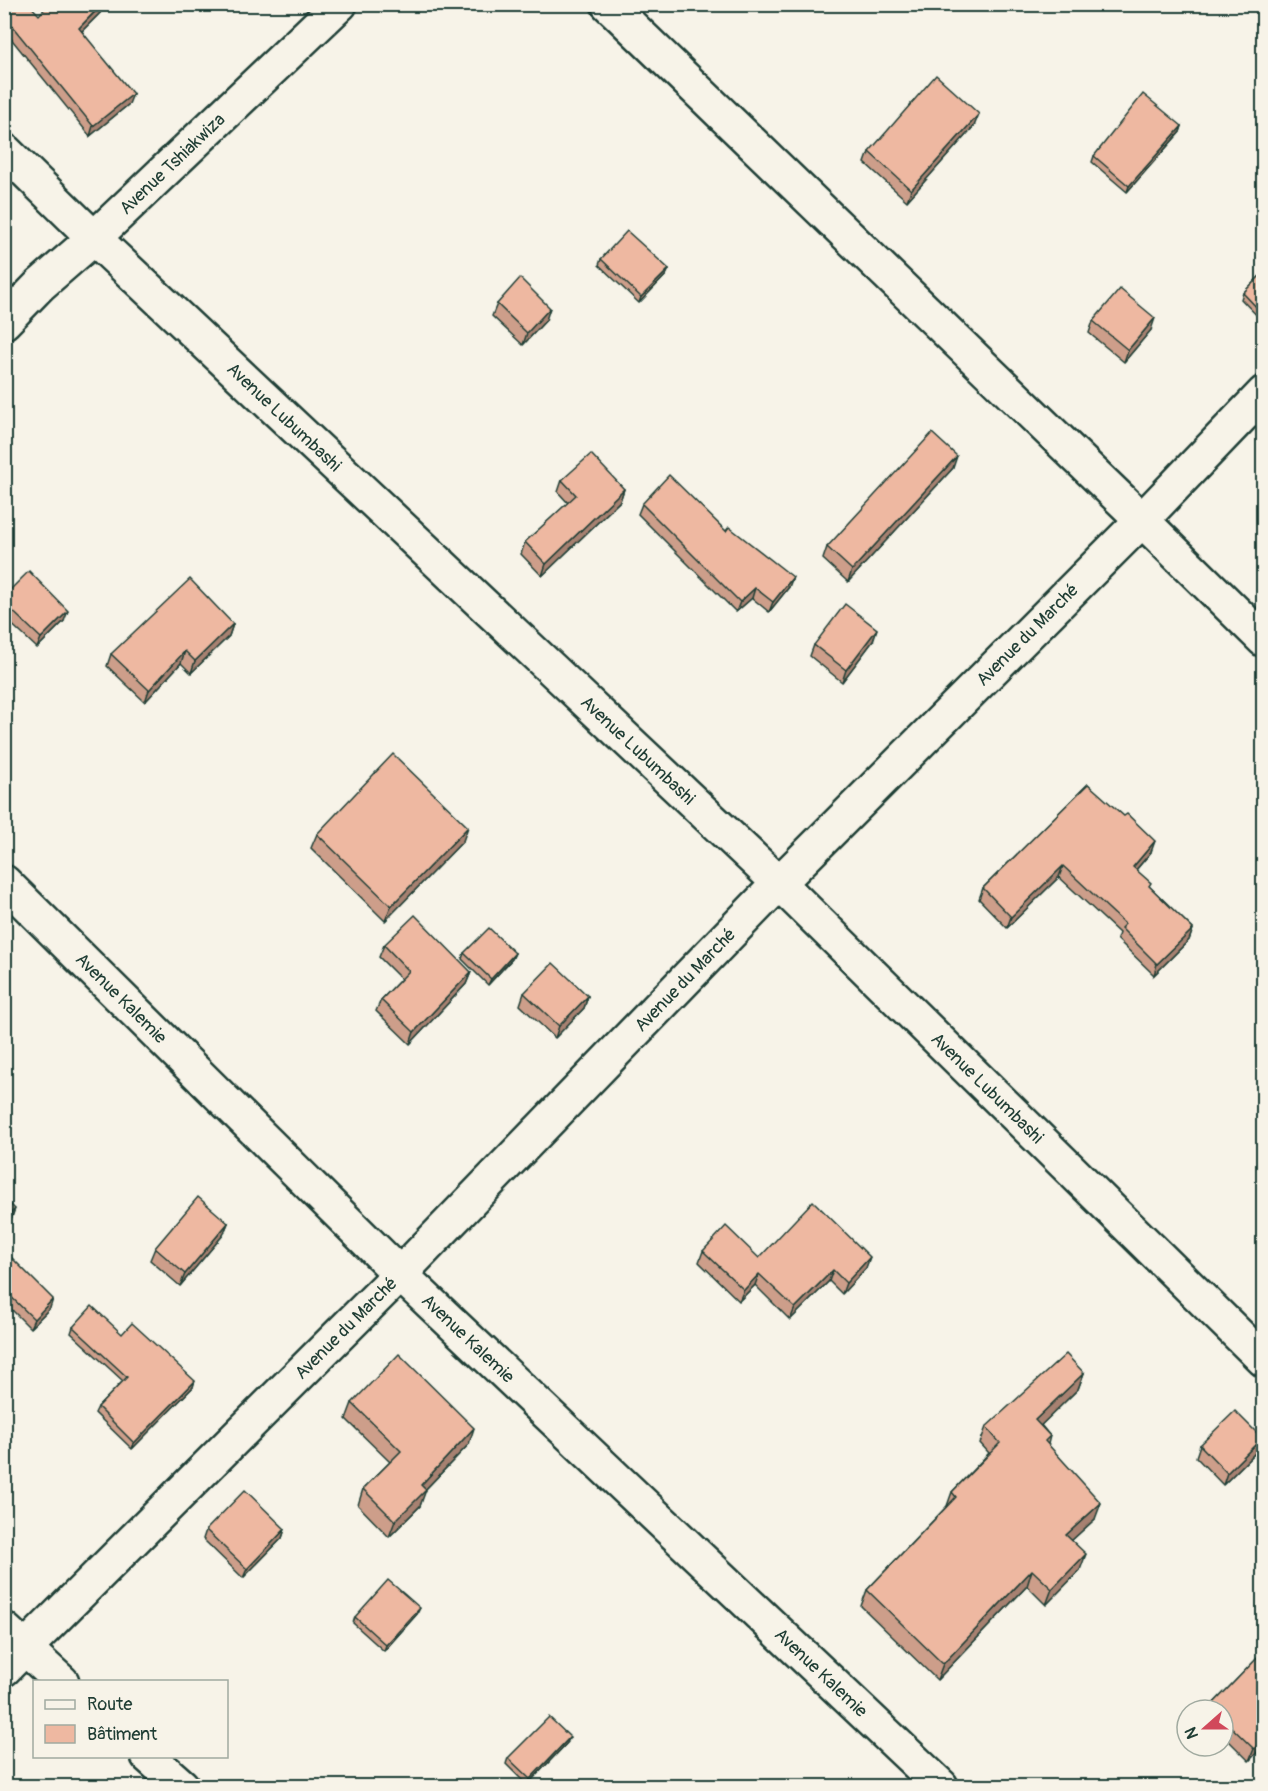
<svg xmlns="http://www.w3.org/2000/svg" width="1268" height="1791" font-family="Pangolin,sans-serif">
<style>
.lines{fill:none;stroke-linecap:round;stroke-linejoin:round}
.street-casing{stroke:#1f3d34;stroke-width:38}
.street{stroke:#f7f3e8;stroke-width:33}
.wall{fill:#cd9e8a;stroke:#1f3d34;stroke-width:1.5}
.shaded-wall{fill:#a78171;stroke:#1f3d34;stroke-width:1.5}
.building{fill:#eeb8a1;stroke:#1f3d34;stroke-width:1.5}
.labels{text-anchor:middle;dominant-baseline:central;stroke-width:5;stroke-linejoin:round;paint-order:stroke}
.street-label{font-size:18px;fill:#1f3d34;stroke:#f7f3e8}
</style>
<rect width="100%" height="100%" fill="#f7f3e8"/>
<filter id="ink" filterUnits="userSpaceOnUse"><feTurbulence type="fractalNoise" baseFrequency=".0167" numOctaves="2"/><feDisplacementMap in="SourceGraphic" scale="12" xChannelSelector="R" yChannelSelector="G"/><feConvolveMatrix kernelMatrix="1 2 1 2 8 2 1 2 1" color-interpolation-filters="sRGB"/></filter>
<g filter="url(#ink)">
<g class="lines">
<g class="street-casing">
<g id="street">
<path d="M608 4 1142 520 1264 640"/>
<path id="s1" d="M4 150 94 238 779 883 1264 1360"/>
<path id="s2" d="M4 322 40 285 94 238 340 4"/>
<path id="s3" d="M4 882 400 1274 941 1786"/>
<path d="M4 1629 62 1682"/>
<path id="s4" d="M4 1669 400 1274 779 883 1142 520 1264 393"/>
<path d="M148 1756 182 1786"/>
</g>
</g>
<use href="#street" class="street"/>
</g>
<g class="wall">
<path d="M4 4 39 15 100 13 82 31 129 104 90 136 4 30Z"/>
<path d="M974 126 907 201 865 163 869 152Z"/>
<path d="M1182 126 1180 132 1127 192 1092 162 1094 156Z"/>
<path d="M601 259 669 269 666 275 639 303 599 265Z"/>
<path d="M1263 273V322L1241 299 1243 293Z"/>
<path d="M497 304 546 320 523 345 492 316Z"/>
<path d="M1093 321 1151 330 1124 362 1089 333Z"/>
<path d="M953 468 848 582 823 559 827 547Z"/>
<path d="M562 480 624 489 620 501 542 576 521 554 525 542 568 503 558 492Z"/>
<path d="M642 504 726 531 789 587 769 612 752 598 736 612 638 514Z"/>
<path d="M4 596 64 621 37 648 4 617Z"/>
<path d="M233 624 229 636 191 673 181 663 145 702 107 666 111 654Z"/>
<path d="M873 641 842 682 810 656 814 645Z"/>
<path d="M1088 784 1151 852 1136 870 1150 887 1193 929 1189 940 1154 975 1117 939 1119 933 1059 877 1007 928 979 899 983 888Z"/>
<path d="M317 834 463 841 385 921 311 848Z"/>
<path d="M384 945 471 972 466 984 410 1044 376 1011 381 1000 401 979 379 957Z"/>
<path d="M464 953H515L512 959 488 985 462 959Z"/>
<path d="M524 993 588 996 584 1008 555 1038 520 1005Z"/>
<path d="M228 1223 223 1235 180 1286 150 1260 155 1248Z"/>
<path d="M4 1250 50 1308 30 1328 4 1302Z"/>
<path d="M703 1251 759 1258 866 1268 842 1294 829 1281 790 1320 755 1285 739 1301 699 1262Z"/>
<path d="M73 1327 122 1334 193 1387 132 1449 95 1413 98 1407 123 1381 71 1333Z"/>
<path d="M1084 1373 1078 1389 1041 1425 1050 1436 1048 1444 1095 1519 1072 1540 1080 1570 1046 1605 1027 1586 937 1680 861 1606 867 1590 947 1506 952 1492 989 1453 980 1443 986 1427Z"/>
<path d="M352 1403 469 1444 425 1490 420 1506 389 1537 358 1505 363 1489 390 1462 346 1419Z"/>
<path d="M1262 1438 1258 1450 1223 1485 1196 1457 1200 1445Z"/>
<path d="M285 1529 282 1538 243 1578 203 1539 206 1530Z"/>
<path d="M417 1614 384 1651 353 1623 355 1617Z"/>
<path d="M1263 1652V1746L1249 1761 1223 1735V1710H1209L1210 1707Z"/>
<path d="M567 1743 527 1785 506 1764 508 1758Z"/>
</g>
<g class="shaded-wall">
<path d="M103 4 100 13 76 37 79 28Z"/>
<path d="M133 94 129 104 90 136 93 126Z"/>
<path d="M979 114 974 126 907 201 911 190Z"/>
<path d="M1182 126 1180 132 1127 192 1129 186Z"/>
<path d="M669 269 666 275 639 303 641 297Z"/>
<path d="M550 308 546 320 523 345 527 333Z"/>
<path d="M1155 318 1151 330 1124 362 1128 350Z"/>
<path d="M957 456 953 468 848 582 852 570Z"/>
<path d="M624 489 620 501 542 576 546 564Z"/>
<path d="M793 577 789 587 769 612 773 602Z"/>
<path d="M755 588 752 598 736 612 740 602Z"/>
<path d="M68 611 64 621 37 648 41 638Z"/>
<path d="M233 624 229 636 191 673 195 661Z"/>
<path d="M877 629 873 641 842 682 846 670Z"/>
<path d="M185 651 181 663 145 702 149 690Z"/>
<path d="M468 827 463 841 385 921 391 906Z"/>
<path d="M1155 841 1151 852 1129 878 1133 867Z"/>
<path d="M1063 866 1059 877 1007 928 1011 917Z"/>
<path d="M1193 929 1189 940 1154 975 1157 964Z"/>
<path d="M515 953 512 959 488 985 491 979Z"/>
<path d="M471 972 466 984 410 1044 414 1032Z"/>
<path d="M588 996 584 1008 555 1038 559 1026Z"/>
<path d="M15 1209 12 1217 4 1225V1219Z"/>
<path d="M228 1223 223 1235 180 1286 185 1274Z"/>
<path d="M870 1257 866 1268 842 1294 846 1283Z"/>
<path d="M833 1270 829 1281 790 1320 795 1308Z"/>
<path d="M759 1274 755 1285 739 1301 744 1290Z"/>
<path d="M53 1299 50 1308 30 1328 34 1319Z"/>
<path d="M1084 1373 1078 1389 1030 1436 1035 1420Z"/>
<path d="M195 1381 193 1387 132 1449 134 1443Z"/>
<path d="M474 1428 469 1444 419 1496 426 1490 420 1506 389 1537 395 1521 421 1485Z"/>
<path d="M1262 1438 1258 1450 1223 1485 1227 1473Z"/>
<path d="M1101 1503 1095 1519 1060 1551 1066 1535Z"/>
<path d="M285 1529 282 1538 243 1578 247 1569Z"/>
<path d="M1086 1554 1080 1570 1046 1605 1052 1589Z"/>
<path d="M1032 1570 1027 1586 937 1680 943 1664Z"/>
<path d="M420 1608 417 1614 384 1651 386 1645Z"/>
<path d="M570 1737 567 1743 527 1785 530 1779Z"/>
<path d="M1263 1739V1746L1249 1761 1254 1749Z"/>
</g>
<g class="building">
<path d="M4 4H29L39 15 49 4H102L79 28 133 94 93 126 4 16Z"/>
<path d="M936 75 979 114 911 190 869 152Z"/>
<path d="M1143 94 1182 126 1129 186 1094 156Z"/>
<path d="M627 231 669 269 641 297 601 259Z"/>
<path d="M1263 273V314L1243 293Z"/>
<path d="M520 278 550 308 527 333 497 304Z"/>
<path d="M1120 289 1155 318 1128 350 1093 321Z"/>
<path d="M932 433 957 456 852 570 827 547Z"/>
<path d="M591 454 624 489 546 564 525 542 576 495 562 480Z"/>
<path d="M669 475 726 531 729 527 793 577 773 602 755 588 740 602 642 504Z"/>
<path d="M29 571 68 611 41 638 4 603V596Z"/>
<path d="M190 579 233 624 195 661 185 651 149 690 111 654Z"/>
<path d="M845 604 877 629 846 670 814 645Z"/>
<path d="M393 754 468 827 391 906 317 834Z"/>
<path d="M1088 784 1124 816 1127 814 1155 841 1133 867 1151 883 1149 886 1193 929 1157 964 1121 928 1125 924 1063 866 1011 917 983 888Z"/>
<path d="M415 915 471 972 414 1032 381 1000 409 971 384 945Z"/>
<path d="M489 928 515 953 491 979 464 953Z"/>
<path d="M553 963 588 996 559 1026 524 993Z"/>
<path d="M198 1197 228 1223 185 1274 155 1248Z"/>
<path d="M4 1198 15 1209 4 1219Z"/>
<path d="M813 1201 870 1257 846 1283 833 1270 795 1308 759 1274 744 1290 703 1251 726 1226 759 1258Z"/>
<path d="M4 1250 53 1299 34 1319 4 1290Z"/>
<path d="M92 1306 122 1334 132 1323 195 1381 134 1443 98 1407 127 1377 73 1327Z"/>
<path d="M399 1354 474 1428 421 1485 426 1490 395 1521 363 1489 401 1451 352 1403Z"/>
<path d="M1066 1354 1084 1373 1035 1420 1050 1436 1045 1441 1101 1503 1066 1535 1086 1554 1052 1589 1032 1570 943 1664 867 1590 956 1497 952 1492 1000 1443 986 1427Z"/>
<path d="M1235 1411 1262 1438 1227 1473 1200 1445Z"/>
<path d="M245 1490 285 1529 247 1569 206 1530Z"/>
<path d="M388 1580 420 1608 386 1645 355 1617Z"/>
<path d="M1263 1652V1739L1254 1749 1223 1719V1710H1213L1210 1707Z"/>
<path d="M549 1717 570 1737 530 1779 508 1758Z"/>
</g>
</g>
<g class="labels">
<g class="street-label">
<text stroke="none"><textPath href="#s2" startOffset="231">Avenue Tshiakwiza</textPath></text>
<text stroke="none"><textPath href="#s1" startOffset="387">Avenue Lubumbashi</textPath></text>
<text stroke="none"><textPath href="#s4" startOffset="1455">Avenue du Marché</textPath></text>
<text stroke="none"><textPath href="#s1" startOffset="873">Avenue Lubumbashi</textPath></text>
<text stroke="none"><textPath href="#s4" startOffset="969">Avenue du Marché</textPath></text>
<text stroke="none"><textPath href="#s3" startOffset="165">Avenue Kalemie</textPath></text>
<text stroke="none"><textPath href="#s1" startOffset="1359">Avenue Lubumbashi</textPath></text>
<text stroke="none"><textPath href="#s4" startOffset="483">Avenue du Marché</textPath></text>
<text stroke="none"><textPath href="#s3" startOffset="651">Avenue Kalemie</textPath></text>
<text stroke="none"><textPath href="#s3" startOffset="1137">Avenue Kalemie</textPath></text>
</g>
</g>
<rect width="1268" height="1791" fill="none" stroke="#f7f3e8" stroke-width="24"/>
<rect x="12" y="12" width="1244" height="1767" fill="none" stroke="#1f3d34" stroke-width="2" filter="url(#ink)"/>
<rect x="33" y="1680" width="195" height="78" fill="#f7f3e8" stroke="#a1aaa0" stroke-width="1.5"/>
<rect x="45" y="1700" width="30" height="9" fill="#f7f3e8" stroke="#a1aaa0" stroke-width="1.5"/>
<text x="87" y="1710" font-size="18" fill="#1f3d34">Route</text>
<rect x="45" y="1725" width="30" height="18" fill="#eeb8a1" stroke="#a1aaa0" stroke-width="1.5"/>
<text x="87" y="1740" font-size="18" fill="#1f3d34">Bâtiment</text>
<g transform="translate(1205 1728) rotate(249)"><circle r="28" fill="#f7f3e8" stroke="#a1aaa0" stroke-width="1.5"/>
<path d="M0-4.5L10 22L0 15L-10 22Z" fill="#d1495b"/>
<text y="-9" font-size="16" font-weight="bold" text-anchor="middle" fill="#1f3d34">N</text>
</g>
</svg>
